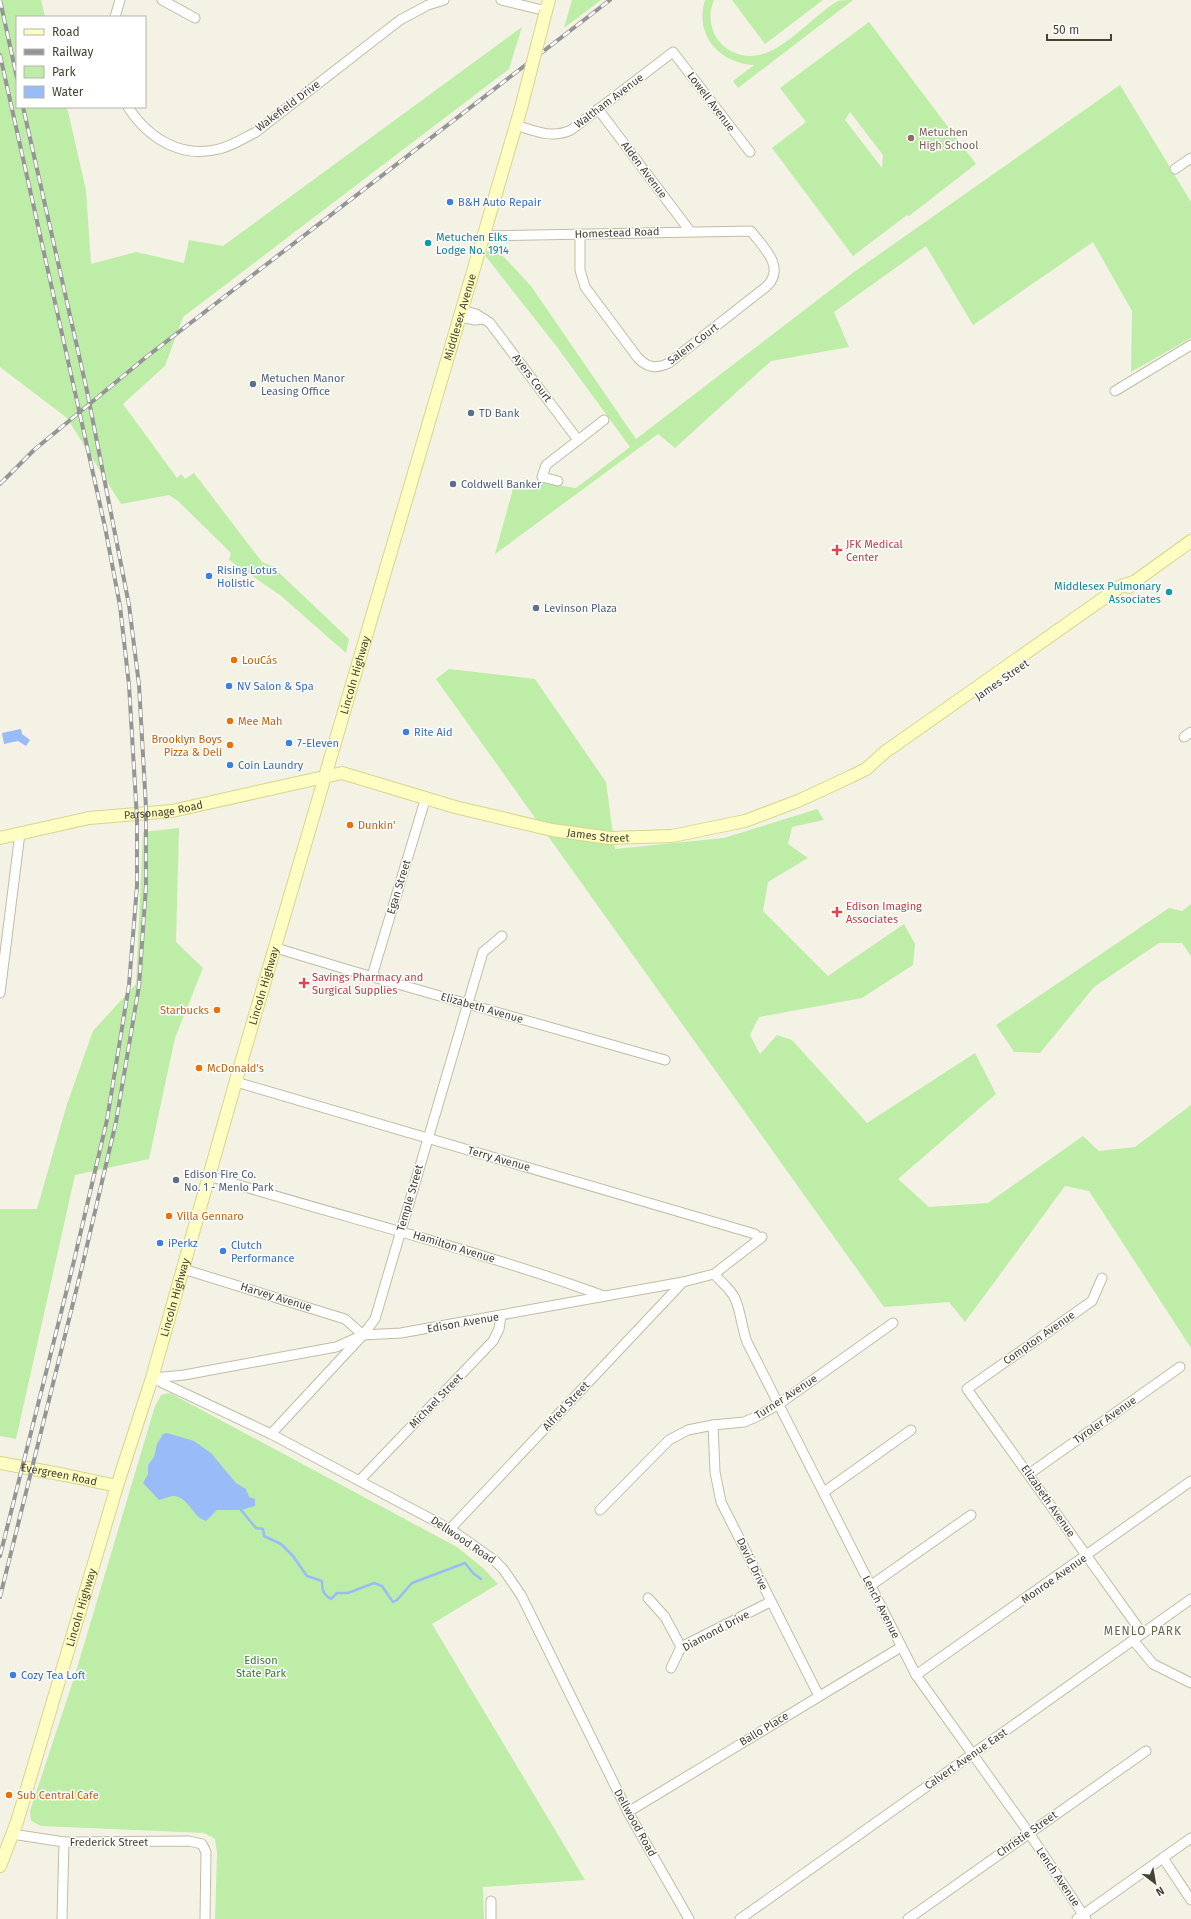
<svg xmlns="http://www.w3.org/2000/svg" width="1191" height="1919" font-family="'Fira Sans',sans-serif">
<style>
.green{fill:#beeda8;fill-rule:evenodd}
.water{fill:#99bcf8}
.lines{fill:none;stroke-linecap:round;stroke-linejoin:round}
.stream{stroke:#99bcf8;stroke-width:2.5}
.street-casing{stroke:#c0bda5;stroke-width:11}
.secondary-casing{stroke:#d8d58e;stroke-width:14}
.street{stroke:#fff;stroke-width:9}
.secondary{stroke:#fffec2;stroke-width:12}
.rail-casing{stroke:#959595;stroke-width:4}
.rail{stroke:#fff;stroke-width:2.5;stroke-dasharray:8;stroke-linecap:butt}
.secondary-bridge-casing{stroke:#d8d58e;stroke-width:14;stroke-linecap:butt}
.secondary-bridge{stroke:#fffec2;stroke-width:12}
.education-dot{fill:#8d6e63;stroke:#fff;stroke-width:1.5}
.shop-dot{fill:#3f7fe0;stroke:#fff;stroke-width:1.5}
.culture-dot{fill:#0f9aa8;stroke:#fff;stroke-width:1.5}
.service-dot{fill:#5c6f8a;stroke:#fff;stroke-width:1.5}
.health-dot{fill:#e0444e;stroke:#fff;stroke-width:1.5}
.food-dot{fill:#e8710a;stroke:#fff;stroke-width:1.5}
.labels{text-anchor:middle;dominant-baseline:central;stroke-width:3;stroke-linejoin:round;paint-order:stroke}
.street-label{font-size:11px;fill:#464333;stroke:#fff}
.education-label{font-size:11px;fill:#785e54;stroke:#fff;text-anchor:start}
.shop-label{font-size:11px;fill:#366cbe;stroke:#fff;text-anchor:start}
.culture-label{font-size:11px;fill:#0d838f;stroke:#fff;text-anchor:start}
.service-label{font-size:11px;fill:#4e5e75;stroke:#fff;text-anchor:start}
.health-label{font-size:11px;fill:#be3a42;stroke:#fff;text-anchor:start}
.food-label{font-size:11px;fill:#c56008;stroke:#fff;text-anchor:start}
.park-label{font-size:11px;fill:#2f7e21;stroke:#fff}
.neighbourhood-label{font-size:12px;letter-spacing:1px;fill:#6a6449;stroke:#fff}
</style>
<rect width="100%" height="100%" fill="#f4f2e4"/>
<g class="green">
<path d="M0 0H41L45 17H17V107H67L86 190 91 264 136 252 184 263 189 240 223 246 522 27 509 69 183 317 165 366 123 404 177 478 181 474 185 479 194 473 262 562 272 566 349 639 346 653 280 595 229 560 231 553 178 501 169 495 121 504 67 418 0 367Z"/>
<path d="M572 0H601L564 28Z"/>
<path d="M705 0H714C710 10 709 20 713 30 716 40 724 48 733 52 771 71 808 18 838 1 841 0 848 0 853 0L738 88 733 81 754 65C719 63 694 35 705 0Z"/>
<path d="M732 0H823L765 44Z"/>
<path d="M869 22 976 164 909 216 907 215 853 256 772 148 806 122 780 88ZM850 112 883 155 882 168 845 120Z"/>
<path d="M1120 85 1191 202V338L1131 372 1132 311 1093 242 973 325 926 246 834 312 849 347 771 361 675 448 658 434 495 554 513 489 525 480 576 488 630 447 557 347 480 249 503 256 531 286 636 439 854 272Z"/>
<path d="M449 669 535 679 606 782 615 849 724 838 817 809 824 820 792 827 788 844 808 858 768 882 763 911 828 976 904 924 915 944 913 965 862 998 759 1017 750 1035 760 1054 777 1035 792 1040 867 1123 975 1053 996 1094 898 1179 929 1207 988 1203 1083 1136 1099 1151 1135 1147 1191 1105V1348L1089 1191 1065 1186 965 1322 949 1302 884 1307 436 679Z"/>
<path d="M179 828 176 942 203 968 175 1038 149 1159 75 1175 16 1439 0 1436V1209H37L67 1104 93 1031 136 984 143 832Z"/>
<path d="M1191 904V956L1182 943H1159L1094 987 1040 1053 1014 1052 996 1025 1169 908 1182 911Z"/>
<path d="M170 1393 457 1547 483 1568 498 1584 432 1624 585 1880 483 1887 484 1919H215L217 1853 215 1839 204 1833 41 1826 31 1821 30 1811 74 1678 155 1406 161 1395Z"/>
</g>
<g class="water">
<path d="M21 729 22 734 30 740 26 746 18 741 4 744 2 733Z"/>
<path d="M167 1433 194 1441 211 1453 236 1483 246 1489 249 1497 255 1499V1506L241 1510H217L206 1521C192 1517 190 1498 174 1496 169 1496 164 1499 159 1500L143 1483 148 1474V1465L154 1457 157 1444 163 1434Z"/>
</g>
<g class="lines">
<path class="stream" d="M241 1510 256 1528 263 1529 264 1536 281 1544 293 1556 307 1576 322 1581C322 1590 323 1594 331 1599L337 1593H348L374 1583 382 1586 393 1602 397 1600 412 1583 465 1563 473 1573 481 1579"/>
<g class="street-casing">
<g id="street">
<path d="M162 0 195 18"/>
<path d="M501 0 546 11"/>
<path d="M115 17 120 0"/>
<path d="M128 107C148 138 181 159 219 149 232 146 244 138 256 132L400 20 428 5 444 0"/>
<path d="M598 109 690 231"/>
<path d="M516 125C535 131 552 139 571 130L673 52 750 152"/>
<path d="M1175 169 1191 158"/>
<path d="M484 236 751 231C763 247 786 267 767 286L669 363C656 369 648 368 638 358L585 287 580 270V235"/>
<path d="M462 310 476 314 490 323 578 440"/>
<path d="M460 317 475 320 484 319"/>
<path d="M1115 391 1191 345"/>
<path d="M558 481 542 477 546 465 604 420"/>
<path d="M1184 737 1191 732"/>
<path d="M276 948 352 971 665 1060"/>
<path d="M372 976 426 797"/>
<path d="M0 993 20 833"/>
<path d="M236 1082 755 1234 759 1239"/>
<path d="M209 1176C341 1217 475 1249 604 1296"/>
<path d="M183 1269 345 1319 363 1335"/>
<path d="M714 1274C721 1282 733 1291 736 1301 741 1314 742 1328 747 1342L916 1675 1029 1833 1086 1919"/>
<path d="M1102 1278 1092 1301 967 1389 1142 1633"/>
<path d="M152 1378 271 1434 450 1529 494 1560 503 1569 521 1595 628 1812 689 1919"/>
<path d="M154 1378 184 1375 336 1347 363 1335 401 1333 683 1282 714 1274 762 1237"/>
<path d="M713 1425 715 1472 721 1502 819 1696"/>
<path d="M271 1434 363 1335 375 1319 483 952 502 936"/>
<path d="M1029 1474 1180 1367"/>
<path d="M360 1480 493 1341 499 1329 501 1316"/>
<path d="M824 1492 911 1430"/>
<path d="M600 1510 669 1440 688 1430 713 1425 744 1422 756 1417 779 1404 893 1323"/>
<path d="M450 1529 683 1282"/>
<path d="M870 1586 971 1515"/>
<path d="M648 1598 665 1617 681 1647"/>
<path d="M1133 1640 1153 1664 1191 1683"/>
<path d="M671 1668 681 1647 770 1602"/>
<path d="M916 1675 1191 1481"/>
<path d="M628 1812 901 1647"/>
<path d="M12 1834 64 1842 189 1841 202 1844 206 1852 205 1919"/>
<path d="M1163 1858 1191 1900"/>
<path d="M62 1919 64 1842"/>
<path d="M491 1919V1901"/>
<path d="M740 1919 1191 1599"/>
<path d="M908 1919 1146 1751"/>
<path d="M1077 1919 1191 1838"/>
</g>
</g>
<g class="secondary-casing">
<g id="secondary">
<path d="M546 11 549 0"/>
<path d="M1129 587 1134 582 1191 541"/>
<path id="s1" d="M0 838 89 818 172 811 342 773 455 807 552 830 610 838 672 836 745 821 798 801 852 776 866 769 885 752 1121 586 1134 582"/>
<path id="s2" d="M0 1463 65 1475 117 1486"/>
<path id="s3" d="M0 1866 17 1822 117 1486 152 1378 241 1063 521 108"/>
</g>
</g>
<use href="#street" class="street"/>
<use href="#secondary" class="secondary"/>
<g class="rail-casing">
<g id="rail">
<path d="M0 0 17 78"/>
<path d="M0 55 105 527 120 606 129 685 137 819V886L129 985 107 1120 73 1265 0 1556"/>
<path d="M0 484 34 450 145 358 610 0"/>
<path d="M0 1597 82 1267 116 1122 139 986 146 886V808L139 685 129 605 87 391 23 107"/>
</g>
</g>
<use href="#rail" class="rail"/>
<g class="secondary-bridge-casing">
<path id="secondary-bridge" d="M521 108 546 11"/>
</g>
<use href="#secondary-bridge" class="secondary-bridge"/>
</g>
<circle class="education-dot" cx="911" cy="138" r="4"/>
<g class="shop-dot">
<circle cx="450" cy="202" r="4"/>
<circle cx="209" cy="576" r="4"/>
<circle cx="229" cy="686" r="4"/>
<circle cx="406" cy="732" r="4"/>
<circle cx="289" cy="743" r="4"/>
<circle cx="230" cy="765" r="4"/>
<circle cx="160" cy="1243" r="4"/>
<circle cx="223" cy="1251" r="4"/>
<circle cx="13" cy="1675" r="4"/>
</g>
<g class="culture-dot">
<circle cx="428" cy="243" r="4"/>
<circle cx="1169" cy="592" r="4"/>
</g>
<g class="service-dot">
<circle cx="253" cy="384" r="4"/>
<circle cx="471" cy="413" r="4"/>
<circle cx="453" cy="484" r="4"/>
<circle cx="536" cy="608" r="4"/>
<circle cx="176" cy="1180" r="4"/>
</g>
<g class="health-dot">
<path d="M835 544h4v4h4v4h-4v4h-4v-4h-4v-4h4z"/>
<path d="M835 906h4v4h4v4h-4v4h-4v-4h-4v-4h4z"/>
<path d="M302 977h4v4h4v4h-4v4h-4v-4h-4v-4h4z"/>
</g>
<g class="food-dot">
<circle cx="234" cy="660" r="4"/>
<circle cx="230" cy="721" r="4"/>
<circle cx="230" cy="745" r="4"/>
<circle cx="350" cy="825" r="4"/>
<circle cx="217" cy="1010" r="4"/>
<circle cx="199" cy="1068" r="4"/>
<circle cx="169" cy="1216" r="4"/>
<circle cx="9" cy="1795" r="4"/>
</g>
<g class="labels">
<g class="street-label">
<text transform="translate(609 101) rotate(-37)">Waltham Avenue</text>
<text transform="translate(711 102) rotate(53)">Lowell Avenue</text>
<text transform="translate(288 106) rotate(-37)">Wakefield Drive</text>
<text transform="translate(644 170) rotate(53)">Alden Avenue</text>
<text transform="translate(617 233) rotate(-2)">Homestead Road</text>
<text stroke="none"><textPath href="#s3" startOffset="1616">Middlesex Avenue</textPath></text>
<text transform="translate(693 344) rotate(-37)">Salem Court</text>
<text transform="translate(532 378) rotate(53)">Ayers Court</text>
<text stroke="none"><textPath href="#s3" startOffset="1243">Lincoln Highway</textPath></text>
<text transform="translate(1002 680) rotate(-35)">James Street</text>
<text stroke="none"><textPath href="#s1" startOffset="166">Parsonage Road</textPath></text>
<text stroke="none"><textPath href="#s1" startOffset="613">James Street</textPath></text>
<text transform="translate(399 887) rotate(-73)">Egan Street</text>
<text stroke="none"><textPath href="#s3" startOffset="919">Lincoln Highway</textPath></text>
<text transform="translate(482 1008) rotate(16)">Elizabeth Avenue</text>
<text transform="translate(499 1159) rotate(16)">Terry Avenue</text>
<text transform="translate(410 1198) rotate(-74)">Temple Street</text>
<text transform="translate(454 1247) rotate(17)">Hamilton Avenue</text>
<text transform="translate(276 1297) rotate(17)">Harvey Avenue</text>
<text stroke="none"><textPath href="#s3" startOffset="595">Lincoln Highway</textPath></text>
<text transform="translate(463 1323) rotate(-10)">Edison Avenue</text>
<text transform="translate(1039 1338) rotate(-35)">Compton Avenue</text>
<text transform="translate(786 1397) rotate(-33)">Turner Avenue</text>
<text transform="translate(436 1401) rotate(-46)">Michael Street</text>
<text transform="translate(566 1406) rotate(-47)">Alfred Street</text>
<text transform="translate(1105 1420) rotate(-35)">Tyroler Avenue</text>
<text stroke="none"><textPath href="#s2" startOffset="60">Evergreen Road</textPath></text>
<text transform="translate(1048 1501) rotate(55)">Elizabeth Avenue</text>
<text transform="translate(463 1540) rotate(34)">Dellwood Road</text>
<text transform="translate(752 1564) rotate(64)">David Drive</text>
<text transform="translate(1054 1579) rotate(-35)">Monroe Avenue</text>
<text transform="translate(881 1607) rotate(63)">Lench Avenue</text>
<text stroke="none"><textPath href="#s3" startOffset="271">Lincoln Highway</textPath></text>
<text transform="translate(716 1631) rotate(-28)">Diamond Drive</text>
<text transform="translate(764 1729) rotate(-31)">Ballo Place</text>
<text transform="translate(966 1759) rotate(-35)">Calvert Avenue East</text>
<text transform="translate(635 1823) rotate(61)">Dellwood Road</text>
<text transform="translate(1027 1834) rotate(-35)">Christie Street</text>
<text x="109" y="1842">Frederick Street</text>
<text transform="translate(1058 1877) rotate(56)">Lench Avenue</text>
</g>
<g class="education-label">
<text x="919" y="132">Metuchen<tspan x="919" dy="13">High School</tspan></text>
</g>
<g class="shop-label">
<text x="458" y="202">B&amp;H Auto Repair</text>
<text x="217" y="570">Rising Lotus<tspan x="217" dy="13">Holistic</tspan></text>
<text x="237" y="686">NV Salon &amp; Spa</text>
<text x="414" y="732">Rite Aid</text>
<text x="297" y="743">7-Eleven</text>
<text x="238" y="765">Coin Laundry</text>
<text x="168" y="1243">iPerkz</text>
<text x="231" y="1245">Clutch<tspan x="231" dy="13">Performance</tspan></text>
<text x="21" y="1675">Cozy Tea Loft</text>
</g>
<g class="culture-label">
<text x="436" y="237">Metuchen Elks<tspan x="436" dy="13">Lodge No. 1914</tspan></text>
<text x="1161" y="586" text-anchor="end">Middlesex Pulmonary<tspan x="1161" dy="13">Associates</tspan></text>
</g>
<g class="service-label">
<text x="261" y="378">Metuchen Manor<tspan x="261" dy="13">Leasing Office</tspan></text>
<text x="479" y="413">TD Bank</text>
<text x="461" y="484">Coldwell Banker</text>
<text x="544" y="608">Levinson Plaza</text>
<text x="184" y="1174">Edison Fire Co.<tspan x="184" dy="13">No. 1 - Menlo Park</tspan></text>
</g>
<g class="health-label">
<text x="846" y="544">JFK Medical<tspan x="846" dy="13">Center</tspan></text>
<text x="846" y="906">Edison Imaging<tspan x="846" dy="13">Associates</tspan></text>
<text x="312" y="977">Savings Pharmacy and<tspan x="312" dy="13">Surgical Supplies</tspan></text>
</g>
<g class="food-label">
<text x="242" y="660">LouCás</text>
<text x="238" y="721">Mee Mah</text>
<text x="222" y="739" text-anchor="end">Brooklyn Boys<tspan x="222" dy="13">Pizza &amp; Deli</tspan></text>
<text x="358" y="825">Dunkin'</text>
<text x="209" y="1010" text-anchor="end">Starbucks</text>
<text x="207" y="1068">McDonald's</text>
<text x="177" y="1216">Villa Gennaro</text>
<text x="17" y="1795">Sub Central Cafe</text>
</g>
<g class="park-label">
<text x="261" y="1660">Edison<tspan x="261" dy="13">State Park</tspan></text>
</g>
<g class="neighbourhood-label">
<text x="1143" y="1631">MENLO PARK</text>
</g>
</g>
<rect x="16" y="16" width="130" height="92" fill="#ffffff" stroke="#b5b4ad"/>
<rect x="24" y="29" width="20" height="6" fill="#fffec2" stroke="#b5b4ad"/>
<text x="52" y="36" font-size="12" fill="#464333">Road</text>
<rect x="24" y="49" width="20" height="6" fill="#959595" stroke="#b5b4ad"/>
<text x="52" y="56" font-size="12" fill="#464333">Railway</text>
<rect x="24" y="66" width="20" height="12" fill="#beeda8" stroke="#b5b4ad"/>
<text x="52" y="76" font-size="12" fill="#464333">Park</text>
<rect x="24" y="86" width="20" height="12" fill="#99bcf8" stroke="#b5b4ad"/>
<text x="52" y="96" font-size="12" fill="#464333">Water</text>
<g transform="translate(1155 1883) rotate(149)" stroke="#ffffff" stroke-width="3" paint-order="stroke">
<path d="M0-3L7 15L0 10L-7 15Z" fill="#464333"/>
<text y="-6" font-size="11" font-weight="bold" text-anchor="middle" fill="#464333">N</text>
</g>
<path d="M1047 34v6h64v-6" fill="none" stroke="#464333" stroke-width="2"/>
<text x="1053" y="34" font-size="12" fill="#464333" stroke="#ffffff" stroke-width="3" paint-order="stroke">50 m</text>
</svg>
